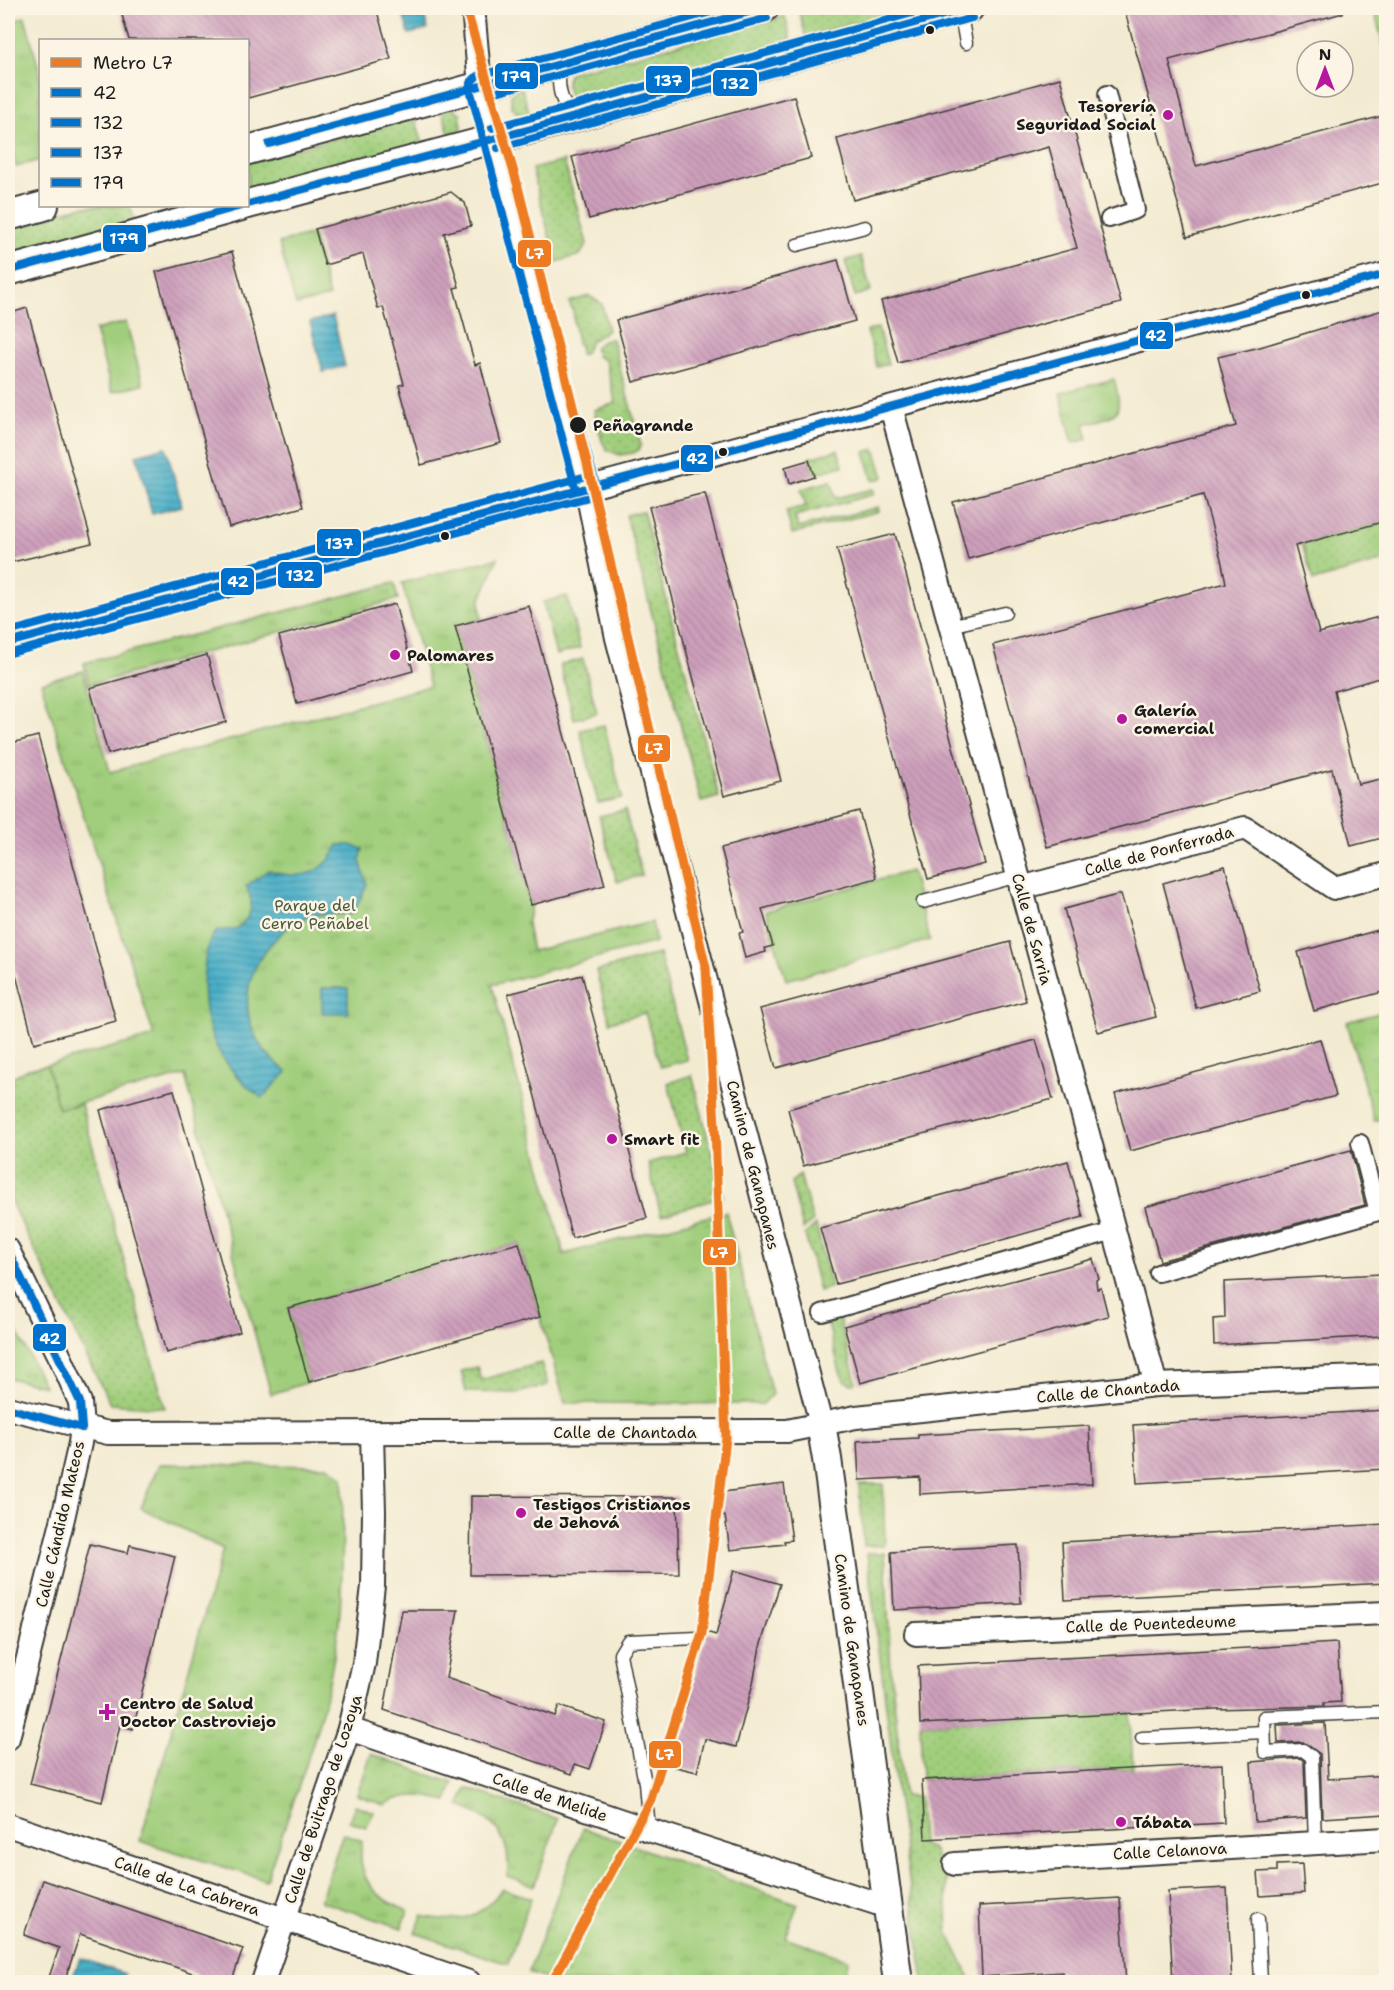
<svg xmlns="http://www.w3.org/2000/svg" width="1394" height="1990" font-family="'Shantell Sans',sans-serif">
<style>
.grass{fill:url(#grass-tufts);stroke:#5e754c;stroke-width:1.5}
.garden{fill:url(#garden-dots);stroke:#5e754c;stroke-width:1.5}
.pitch{fill:#a0ce7b;stroke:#5e754c;stroke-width:1.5}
.water{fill:url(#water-rules);stroke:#326672;stroke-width:1.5}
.building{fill:url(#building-back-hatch)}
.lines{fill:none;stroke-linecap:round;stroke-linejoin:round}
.service-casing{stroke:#3c3b37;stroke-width:15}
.pedestrian-casing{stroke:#3c3b37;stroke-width:20}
.minor-casing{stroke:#3c3b37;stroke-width:26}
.tertiary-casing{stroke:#3c3b37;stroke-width:32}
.service{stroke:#fff;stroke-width:12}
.pedestrian{stroke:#fff;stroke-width:16}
.minor{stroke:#fff;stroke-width:22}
.tertiary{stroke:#fff;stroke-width:28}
.bus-1-casing{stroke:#fcf5e5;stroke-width:12}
.bus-2-casing{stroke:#fcf5e5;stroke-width:12}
.bus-3-casing{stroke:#fcf5e5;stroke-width:12}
.bus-4-casing{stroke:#fcf5e5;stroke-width:12}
.bus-1{stroke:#0072ce;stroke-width:8}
.bus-2{stroke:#0072ce;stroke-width:8}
.bus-3{stroke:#0072ce;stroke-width:8}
.bus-4{stroke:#0072ce;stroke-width:8}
.metro-1-casing{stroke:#fcf5e5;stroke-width:14}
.metro-1{stroke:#ed7b24;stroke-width:9}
.bus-dot{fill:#1c1c1c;stroke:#fcf5e5;stroke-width:2}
.poi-dot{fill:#b5179e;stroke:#fcf5e5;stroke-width:2}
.labels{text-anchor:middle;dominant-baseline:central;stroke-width:5;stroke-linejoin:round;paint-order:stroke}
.poi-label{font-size:16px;font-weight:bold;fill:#1c1c1c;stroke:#fcf5e5;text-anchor:start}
.stop-label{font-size:16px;font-weight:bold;fill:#1c1c1c;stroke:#fcf5e5;text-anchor:start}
.street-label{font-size:16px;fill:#1c1c1c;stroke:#fcf5e5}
.park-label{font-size:16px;fill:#4a5a3d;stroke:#fcf5e5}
.line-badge{stroke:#fcf5e5;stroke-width:2}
.badge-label{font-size:16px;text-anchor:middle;font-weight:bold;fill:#fff}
</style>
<defs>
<pattern id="grass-tufts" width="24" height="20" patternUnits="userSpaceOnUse" patternTransform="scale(1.5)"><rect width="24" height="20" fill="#a0ce7b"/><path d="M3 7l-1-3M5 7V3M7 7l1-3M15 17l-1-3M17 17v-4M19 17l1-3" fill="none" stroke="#89b06a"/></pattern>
<pattern id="garden-dots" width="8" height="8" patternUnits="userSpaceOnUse" patternTransform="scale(1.5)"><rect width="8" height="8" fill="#a0ce7b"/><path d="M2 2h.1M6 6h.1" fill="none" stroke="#89b06a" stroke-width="1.8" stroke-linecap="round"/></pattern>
<pattern id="water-rules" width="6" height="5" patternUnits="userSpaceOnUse" patternTransform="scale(1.5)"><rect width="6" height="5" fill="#49afc8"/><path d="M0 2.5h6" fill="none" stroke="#3c8ea2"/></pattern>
<pattern id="building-back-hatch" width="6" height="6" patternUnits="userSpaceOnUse" patternTransform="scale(1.5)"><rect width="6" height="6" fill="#cd9fbb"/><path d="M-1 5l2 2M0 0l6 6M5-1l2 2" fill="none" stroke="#af88a0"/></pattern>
</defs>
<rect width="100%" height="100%" fill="#fcf5e5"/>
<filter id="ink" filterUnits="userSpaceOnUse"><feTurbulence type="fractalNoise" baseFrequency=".0167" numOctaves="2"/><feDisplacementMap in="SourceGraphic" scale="12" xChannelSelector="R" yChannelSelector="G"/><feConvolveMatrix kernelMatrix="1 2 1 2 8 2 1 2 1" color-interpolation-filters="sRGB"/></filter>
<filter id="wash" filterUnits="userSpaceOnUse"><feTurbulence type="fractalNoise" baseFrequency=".008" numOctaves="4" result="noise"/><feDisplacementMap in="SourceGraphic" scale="24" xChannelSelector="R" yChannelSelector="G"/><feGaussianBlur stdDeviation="1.35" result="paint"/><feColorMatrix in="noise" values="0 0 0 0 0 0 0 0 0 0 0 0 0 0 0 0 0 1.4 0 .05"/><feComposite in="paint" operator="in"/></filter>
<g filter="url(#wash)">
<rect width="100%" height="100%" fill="#f3ebd1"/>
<g class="grass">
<path d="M25 17 40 73V160L16 167 8 134V22Z"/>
<path d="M1114 379C1124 417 1118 415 1084 424L1088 439 1073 443 1060 393Z"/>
<path d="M498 558 480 601 481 619 455 626 531 905 527 925 532 951 652 922 656 942 492 985 564 1254 726 1212 772 1394 763 1404 565 1403 519 1243 288 1308 309 1382 271 1394 185 1075 58 1109 47 1065 154 1036 41 683 83 671 110 772 430 686 402 583Z"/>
<path d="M394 583 398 599 89 685 84 663Z"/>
<path d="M1386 1011V1118L1374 1121 1347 1022Z"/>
<path d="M8 1313 44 1386 8 1378Z"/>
<path d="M159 1464 328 1466 343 1477C342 1528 344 1580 338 1631 327 1718 294 1798 266 1880L140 1841 223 1549 141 1508Z"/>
<path d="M371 1754 453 1783 447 1802C425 1794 404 1793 384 1805L357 1795Z"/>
<path d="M467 1788 558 1819 534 1886 507 1876C513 1839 493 1817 459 1806Z"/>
<path d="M355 1805 374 1812 366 1827 349 1821Z"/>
<path d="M583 1828 798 1904 785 1937 849 1960 842 1982H556L528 1973Z"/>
<path d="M343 1833 362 1841C356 1879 374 1897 408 1911L402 1928 320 1901Z"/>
<path d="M502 1889 531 1898 508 1964 415 1933 422 1916C459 1924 479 1920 502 1889Z"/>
</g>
<g class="garden">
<path d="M813 8H910L806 37 799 11Z"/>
<path d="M1386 10V55L1375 14Z"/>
<path d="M785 16 791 40 576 99C565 94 564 83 570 73Z"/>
<path d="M521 86 530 115 517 113 511 106V95Z"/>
<path d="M441 108H452L460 113 462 128 459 132 450 136Z"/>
<path d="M415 118 423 144 248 192V161Z"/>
<path d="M564 161 587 244 580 255 556 262 532 169Z"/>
<path d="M83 206H130L135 223 8 258V227Z"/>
<path d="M861 256 871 291 855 296 845 261Z"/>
<path d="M589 296 602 304 608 330 591 341 584 354 580 355V344H577L573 317H575L569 302Z"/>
<path d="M878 328 888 364 877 367 867 331Z"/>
<path d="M612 339 641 446 639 450 633 453 620 455 607 450 602 441 594 410 616 403 605 360 597 356V351H595V347L603 341Z"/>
<path d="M875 449 884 477 873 481 865 452Z"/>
<path d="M838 450 843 466 813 474 809 458Z"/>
<path d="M831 481 836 498 873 489 875 494 795 516 798 528 878 507 879 511 792 534 786 511 806 506 801 489Z"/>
<path d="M643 511 719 797 701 802 626 515Z"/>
<path d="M1386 521V560L1313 581 1302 544Z"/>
<path d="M567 596 580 648 556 655 543 602Z"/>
<path d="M583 659 597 713 574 719 560 665Z"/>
<path d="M604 725 622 798 598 803 580 730Z"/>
<path d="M625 810 642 875 617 882 599 816Z"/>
<path d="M659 954 687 1060 660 1067 645 1013 610 1022 596 971Z"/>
<path d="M47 1065 58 1109 81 1104 165 1408 110 1404 8 1196V1079L28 1069Z"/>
<path d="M692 1075 723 1197 661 1215 648 1163 686 1152 668 1083Z"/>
<path d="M800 1175 813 1221 803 1229 791 1182Z"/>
<path d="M816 1225 831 1287 819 1291 805 1234Z"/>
<path d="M839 1318 856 1382 851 1384 844 1380 840 1372 827 1320Z"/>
<path d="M541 1363 548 1385 518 1393 466 1392 461 1371 477 1367 481 1380Z"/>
<path d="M859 1484H883L885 1545 864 1546Z"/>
<path d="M867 1553H885L891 1671 904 1796 919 1797 922 1845 933 1849 946 1878 948 1933 972 1982H924L897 1796Z"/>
<path d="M1130 1713 1133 1769 922 1780 920 1724Z"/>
</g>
<g class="pitch">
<path d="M313 234 329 297 296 305 279 243Z"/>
<path d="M126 322 143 384 112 392 95 330Z"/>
<path d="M911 871 930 940 786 980 766 911Z"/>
</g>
<g class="water">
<path d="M401 8H422L428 29 409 34Z"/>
<path d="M333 316 345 366 323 372 310 322Z"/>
<path d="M166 447 182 506 152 514 136 455Z"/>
<path d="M338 845H351L363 849 360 860 367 885 353 914C336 914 315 913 299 920 288 925 279 935 271 944 244 974 239 1015 263 1049 270 1058 279 1065 287 1072L262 1098C218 1066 199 1025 204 970 205 960 207 943 213 935 219 927 227 931 235 929 237 928 240 925 242 924 254 912 253 901 246 886L269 870C298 881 325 875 338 845Z"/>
<rect x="322" y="988" width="26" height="25"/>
<path d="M80 1958 125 1974 122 1982H71Z"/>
</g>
<g id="blocks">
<g class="building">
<path d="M120 8H376L391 59 248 98V40H129Z"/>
<path d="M1124 8H1342L1343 13 1169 60 1196 166 1386 115V182L1187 237Z"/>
<path d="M1060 78 1121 303 898 363 881 301 1077 248 1049 147 853 200 837 139Z"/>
<path d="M794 96 811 158 589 219 572 157Z"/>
<path d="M451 192 465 203 471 226 444 233 459 287 454 288 475 365 480 363 501 443 421 465 399 385 404 384 383 307 378 309 363 254 325 265 315 229Z"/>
<path d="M232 252 303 507 229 527 156 272Z"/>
<path d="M838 260 855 321 633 382 616 320Z"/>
<path d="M27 308 92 543 8 563V314Z"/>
<path d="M1386 309V521L1295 546 1319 633 1386 615V676L1334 691 1358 784 1386 778V837L1351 846 1332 769 1047 847 993 645 1226 583 1221 559 1203 495 968 559 953 502 1236 426 1218 357 1260 347Z"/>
<path d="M809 460 814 476 789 484 785 467Z"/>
<path d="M705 493 781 781 724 796 649 507Z"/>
<path d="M895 534 985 864 928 879 837 549Z"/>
<path d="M395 604 413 671 297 704 279 636Z"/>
<path d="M529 606 605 885 531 905 455 626Z"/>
<path d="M207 655 226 722 108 754 90 688Z"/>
<path d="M38 736 116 1021 34 1043 8 945V744Z"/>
<path d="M859 811 877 878 762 909 773 946 765 948 766 952 745 958 739 933 743 932 721 848Z"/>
<path d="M1225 866 1260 991 1196 1008 1163 883Z"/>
<path d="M1121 894 1156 1017 1098 1032 1064 909Z"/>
<path d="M1386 928V991L1314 1011 1298 952Z"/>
<path d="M1010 942 1026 1001 776 1068 760 1009Z"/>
<path d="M582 975 647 1218 572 1238 508 994Z"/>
<path d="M1320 1039 1336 1096 1130 1151 1115 1094Z"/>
<path d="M1036 1040 1053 1099 803 1166 788 1109Z"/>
<path d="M174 1090 240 1332 166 1353 100 1110Z"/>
<path d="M1351 1150 1365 1205 1160 1261 1145 1207Z"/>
<path d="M1068 1161 1083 1217 917 1264 836 1284 820 1228Z"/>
<path d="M519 1243 540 1317 309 1382 288 1308Z"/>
<path d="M1093 1259 1099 1279 1096 1280 1097 1289 1101 1288 1108 1316 860 1383 844 1326Z"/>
<path d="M1381 1274 1384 1336 1214 1345 1213 1319 1225 1318 1224 1282Z"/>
<path d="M1386 1410V1469L1137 1483 1133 1425Z"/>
<path d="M1089 1426 1092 1484 920 1494V1477L859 1480 857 1441 918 1438V1435Z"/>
<path d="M784 1484 792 1540 784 1541 785 1544 730 1550 725 1516 719 1517 716 1493Z"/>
<path d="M471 1496 677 1497 679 1574 470 1575Z"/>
<path d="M1386 1524V1583L1065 1600 1062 1542Z"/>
<path d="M90 1544 128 1553 130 1545 175 1556 133 1729 120 1725 102 1802 30 1784Z"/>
<path d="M1018 1545 1021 1603 894 1610 891 1552Z"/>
<path d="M734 1570 780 1584 760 1647 753 1683 736 1747 705 1739 697 1772 663 1764 677 1705 686 1708 703 1645 706 1641V1632L716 1635Z"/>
<path d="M402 1610H458L446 1678 555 1716 559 1706 606 1722 590 1769 575 1764 572 1774 384 1710Z"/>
<path d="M1337 1643 1341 1702 1324 1703V1706L1215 1709 920 1724 918 1666Z"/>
<path d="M1325 1723 1328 1779 1386 1775V1814L1322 1818 1320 1754 1303 1742 1278 1743 1277 1725Z"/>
<path d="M1300 1758 1304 1761 1306 1818 1255 1822 1251 1762Z"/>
<path d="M1222 1764 1224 1823 925 1839 922 1780Z"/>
<path d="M1302 1864 1304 1893 1260 1896 1258 1872 1277 1871V1865Z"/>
<path d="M43 1880 243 1949 231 1983H221L80 1934 64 1983H47L59 1948 24 1935Z"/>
<path d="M1227 1888 1232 1983H1173L1168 1891Z"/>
<path d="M1120 1898 1126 1983H1064L1063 1972 982 1977 979 1906Z"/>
</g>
</g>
</g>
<g filter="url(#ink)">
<use href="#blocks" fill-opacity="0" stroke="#3c3b37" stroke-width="1.5"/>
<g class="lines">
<g class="service-casing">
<g id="service">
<path d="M678 8 683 30"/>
<path d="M960 10 966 43"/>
<path d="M560 65C557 86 560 100 572 117"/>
<path d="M797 245 865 227"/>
<path d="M950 626 1005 613"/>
<path d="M923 902 1018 876"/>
<path d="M1142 1738 1264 1732"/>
<path d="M649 1830 645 1783 620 1654 628 1641 698 1638"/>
<path d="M1315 1843 1312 1757 1303 1750 1265 1752 1264 1717 1386 1712"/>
<path d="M1258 1919 1261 1982"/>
</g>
</g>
<g class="pedestrian-casing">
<g id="pedestrian">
<path d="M1107 94 1136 210 1109 219"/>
<path d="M1158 1273 1378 1212 1360 1143"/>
<path d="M822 1313 1114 1231"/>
</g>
</g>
<g class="minor-casing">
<g id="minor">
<path d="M473 8 480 86 569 417 586 487 617 638 821 1424"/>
<path d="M891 407 1156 1385"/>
<path d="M8 643 1386 274"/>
<path d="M1021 888 1245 828 1334 888 1386 874"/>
<path d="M8 1250 61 1359 80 1402 82 1428 80 1443 63 1518 8 1738"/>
<path d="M8 1408 108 1433 787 1431 856 1417 1156 1385 1386 1376"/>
<path d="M916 1634 1386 1613"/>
<path d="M349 1729 649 1830 888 1907"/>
<path d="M8 1825 469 1982"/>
<path d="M955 1864 1386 1839"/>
<path d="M263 1982 349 1729 364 1663 373 1586 374 1512 372 1433"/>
</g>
</g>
<g class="tertiary-casing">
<g id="tertiary">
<path d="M248 150 764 8"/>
<path d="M248 204 531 129 969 8"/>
<path d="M8 216 44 206"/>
<path d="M8 271 241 206"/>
<path d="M821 1424 827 1459 851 1632 898 1982"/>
</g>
</g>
<use href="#service" class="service"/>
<use href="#pedestrian" class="pedestrian"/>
<use href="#minor" class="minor"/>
<use href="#tertiary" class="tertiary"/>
<g class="bus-1-casing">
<g id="bus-1">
<path d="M8 643 1386 274"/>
<path d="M8 1250 80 1402 82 1428"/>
<path d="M8 1408 82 1428"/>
</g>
</g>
<g class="bus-2-casing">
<g id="bus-2">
<path d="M498 148 972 18"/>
<path d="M596 484 493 93 767 18"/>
<path d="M11 653 589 497"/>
</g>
</g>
<g class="bus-3-casing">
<g id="bus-3">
<path d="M492 128 931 8"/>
<path d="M576 490 470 89V83L477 76 726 8"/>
<path d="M8 632 583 477"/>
</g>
</g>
<g class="bus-4-casing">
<g id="bus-4">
<path d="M269 144 764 8"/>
<path d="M248 204 531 129 969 8"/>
<path d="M8 271 241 206"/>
</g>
</g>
<use href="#bus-1" class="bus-1"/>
<use href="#bus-2" class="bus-2"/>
<use href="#bus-3" class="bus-3"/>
<use href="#bus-4" class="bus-4"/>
<g class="metro-1-casing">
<path id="metro-1" d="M466 8 517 183 585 455 706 968 715 1126 726 1438 702 1633 651 1799 552 1982"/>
</g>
<use href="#metro-1" class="metro-1"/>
</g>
</g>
<g class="bus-dot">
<circle cx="930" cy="30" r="5"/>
<circle cx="1306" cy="295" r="5"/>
<circle cx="578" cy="425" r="9"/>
<circle cx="723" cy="452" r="5"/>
<circle cx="445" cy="536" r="5"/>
</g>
<g class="poi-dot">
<circle cx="1168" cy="115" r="6"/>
<circle cx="395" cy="655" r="6"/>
<circle cx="1122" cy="719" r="6"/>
<circle cx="612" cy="1139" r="6"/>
<circle cx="521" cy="1513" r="6"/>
<path d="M104 1703h6v6h6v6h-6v6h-6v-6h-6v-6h6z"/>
<circle cx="1121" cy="1822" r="6"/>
</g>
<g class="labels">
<g class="poi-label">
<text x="1156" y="106" text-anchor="end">Tesorería<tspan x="1156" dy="18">Seguridad Social</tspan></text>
<text x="407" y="655">Palomares</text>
<text x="1134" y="710">Galería<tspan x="1134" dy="18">comercial</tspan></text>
<text x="624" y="1139">Smart fit</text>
<text x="533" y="1504">Testigos Cristianos<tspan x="533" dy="18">de Jehová</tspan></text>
<text x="120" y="1703">Centro de Salud<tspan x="120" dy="18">Doctor Castroviejo</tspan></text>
<text x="1133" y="1822">Tábata</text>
</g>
<g class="stop-label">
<text x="593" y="425">Peñagrande</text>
</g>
<g class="street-label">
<text transform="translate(1159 851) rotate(-15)">Calle de Ponferrada</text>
<text transform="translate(1032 929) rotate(75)">Calle de Sarria</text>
<text transform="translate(753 1165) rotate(76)">Camino de Ganapanes</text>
<text transform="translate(1108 1391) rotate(-5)">Calle de Chantada</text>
<text x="625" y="1432">Calle de Chantada</text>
<text transform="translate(60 1524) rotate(-77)">Calle Cándido Mateos</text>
<text transform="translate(1151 1624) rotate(-2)">Calle de Puentedeume</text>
<text transform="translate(852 1640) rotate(82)">Camino de Ganapanes</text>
<text transform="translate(550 1797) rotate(19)">Calle de Melide</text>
<text transform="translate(323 1799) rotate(-72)">Calle de Buitrago de Lozoya</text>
<text transform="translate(1170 1851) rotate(-3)">Calle Celanova</text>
<text transform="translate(187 1886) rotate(19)">Calle de La Cabrera</text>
</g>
<g class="park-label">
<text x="315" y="905">Parque del<tspan x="315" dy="18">Cerro Peñabel</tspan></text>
</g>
</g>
<g class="line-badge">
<rect x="494" y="62" width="45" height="28" rx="6" fill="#0072ce"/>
<rect x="645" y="65" width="46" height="29" rx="6" fill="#0072ce"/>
<rect x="712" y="69" width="46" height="28" rx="6" fill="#0072ce"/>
<rect x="102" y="224" width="45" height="29" rx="6" fill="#0072ce"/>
<rect x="517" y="239" width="35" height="29" rx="6" fill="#ed7b24"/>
<rect x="1139" y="321" width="35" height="29" rx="6" fill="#0072ce"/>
<rect x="680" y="444" width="34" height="29" rx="6" fill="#0072ce"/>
<rect x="316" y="528" width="46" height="29" rx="6" fill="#0072ce"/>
<rect x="277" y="561" width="46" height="28" rx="6" fill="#0072ce"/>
<rect x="220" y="567" width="35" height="29" rx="6" fill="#0072ce"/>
<rect x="637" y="734" width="34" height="29" rx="6" fill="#ed7b24"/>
<rect x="702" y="1238" width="35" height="28" rx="6" fill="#ed7b24"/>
<rect x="32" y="1323" width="35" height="29" rx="6" fill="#0072ce"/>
<rect x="648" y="1740" width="34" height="29" rx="6" fill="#ed7b24"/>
</g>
<g class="badge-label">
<text x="516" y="82">179</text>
<text x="668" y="86">137</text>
<text x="735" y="89">132</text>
<text x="124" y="244">179</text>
<text x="535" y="259">L7</text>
<text x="1156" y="341">42</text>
<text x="697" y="464">42</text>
<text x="339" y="549">137</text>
<text x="300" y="581">132</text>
<text x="238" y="587">42</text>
<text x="654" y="754">L7</text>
<text x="719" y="1258">L7</text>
<text x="50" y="1344">42</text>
<text x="665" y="1760">L7</text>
</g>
<rect width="1394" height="1990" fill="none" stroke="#fcf5e5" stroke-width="30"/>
<rect x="39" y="39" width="210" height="168" fill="#fcf5e5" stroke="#a29e95" stroke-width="1.5"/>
<rect x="51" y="58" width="30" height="9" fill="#ed7b24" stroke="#a29e95" stroke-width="1.5"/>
<text x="93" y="69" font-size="18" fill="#1c1c1c">Metro L7</text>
<rect x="51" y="88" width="30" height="9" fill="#0072ce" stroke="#a29e95" stroke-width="1.5"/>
<text x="93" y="99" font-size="18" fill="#1c1c1c">42</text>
<rect x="51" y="118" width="30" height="9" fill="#0072ce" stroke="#a29e95" stroke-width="1.5"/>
<text x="93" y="129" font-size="18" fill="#1c1c1c">132</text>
<rect x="51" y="148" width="30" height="9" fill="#0072ce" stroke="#a29e95" stroke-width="1.5"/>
<text x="93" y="159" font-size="18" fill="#1c1c1c">137</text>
<rect x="51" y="178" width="30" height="9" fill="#0072ce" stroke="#a29e95" stroke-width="1.5"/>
<text x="93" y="189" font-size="18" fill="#1c1c1c">179</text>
<g transform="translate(1325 69)"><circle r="28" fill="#fcf5e5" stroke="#a29e95" stroke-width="1.5"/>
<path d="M0-4.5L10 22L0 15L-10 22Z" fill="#b5179e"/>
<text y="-9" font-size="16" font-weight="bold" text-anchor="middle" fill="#1c1c1c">N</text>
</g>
</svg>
